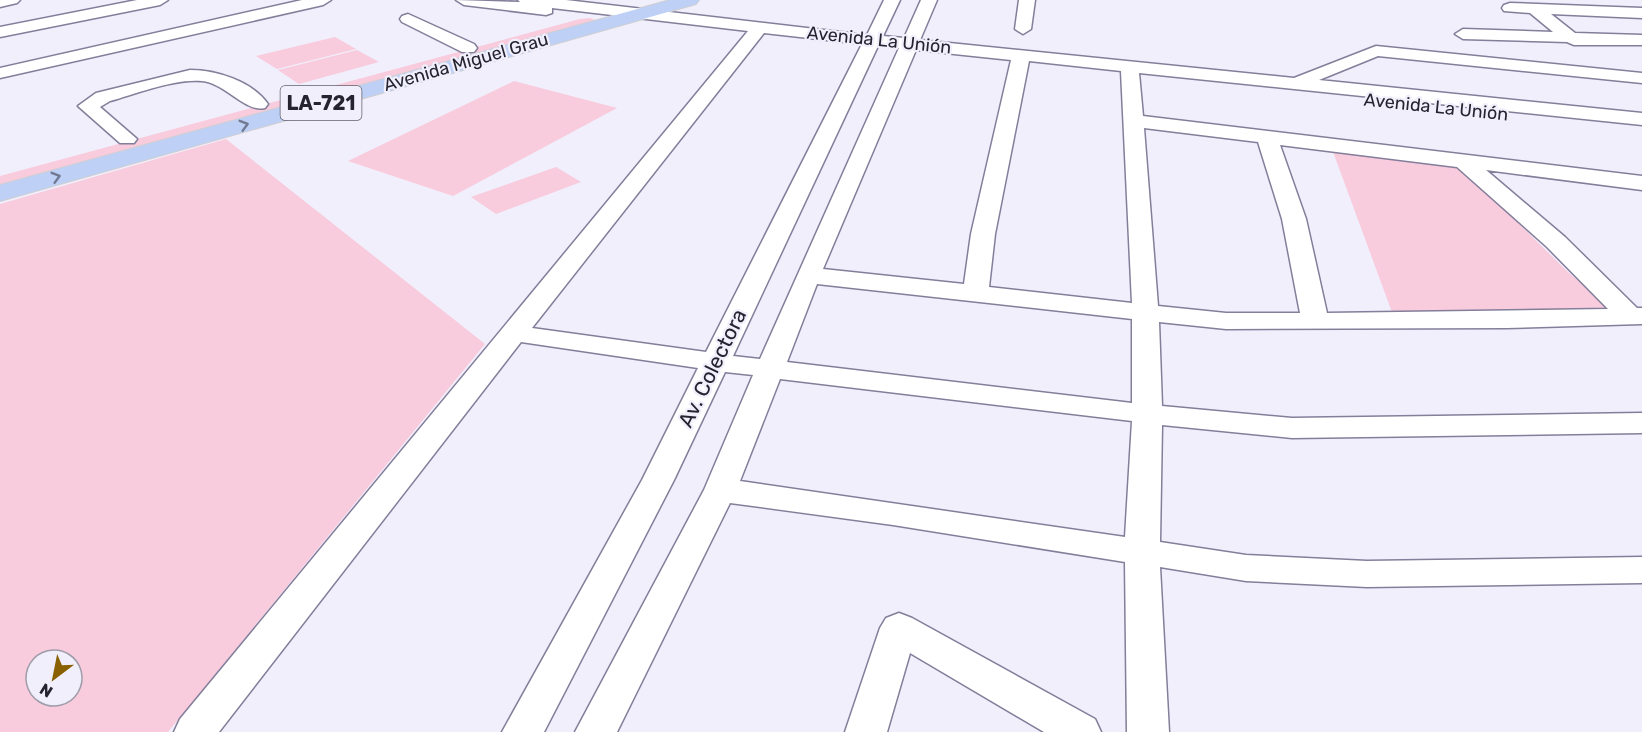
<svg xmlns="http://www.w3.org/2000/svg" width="1642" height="732" font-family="Rubik,sans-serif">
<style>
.green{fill:#f8cbdd;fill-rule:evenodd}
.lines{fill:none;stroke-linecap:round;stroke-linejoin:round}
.minor-casing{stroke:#837e9a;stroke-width:3}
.major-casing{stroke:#cfcfd1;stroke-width:2}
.minor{fill:#fff;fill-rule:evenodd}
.major{fill:#bed0f6;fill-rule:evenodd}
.oneway{stroke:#727a92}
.labels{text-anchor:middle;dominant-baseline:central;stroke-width:4.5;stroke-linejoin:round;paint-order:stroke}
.far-street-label{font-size:18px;fill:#25232f;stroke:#f1effc}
.shield{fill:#f1effc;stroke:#62606c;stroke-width:1.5}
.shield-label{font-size:20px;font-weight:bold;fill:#25232f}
.street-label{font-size:21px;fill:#25232f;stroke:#f1effc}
</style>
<rect width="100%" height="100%" fill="#f1effc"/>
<g class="green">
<path d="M590 18 597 21 0 189V176L580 19Z"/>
<path d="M335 37 356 49 277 69 256 56Z"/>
<path d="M357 50 379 62 299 84 278 70Z"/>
<path d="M514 81 617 108 453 196 348 161Z"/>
<path d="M226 139 485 344 168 732H0V204ZM36 660H72V696H36Z"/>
<path d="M1332 149 1453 163 1462 168 1568 272 1613 310 1393 315Z"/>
<path d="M556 167 581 182 496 214 471 197Z"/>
</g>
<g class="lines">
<g class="minor-casing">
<g id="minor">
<path d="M0 0H20L17 3 0 7Z"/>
<path d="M137 0H168L160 5 0 37V27Z"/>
<path d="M302 0H331L323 5 0 78V68Z"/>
<path d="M456 0 520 2 518 0H566L867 35 884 0H900L883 36 904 38 921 0H937L920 40 1294 78 1376 46 1642 73V83L1378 56 1319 80 1642 113V125L1139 73 1143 116 1642 176V190L1486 170 1565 237 1637 308H1642V324L1507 328 1226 329 1159 322 1162 406 1292 418 1642 413V433L1292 438 1162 425 1160 542 1246 555 1367 561 1642 557V583L1367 587 1246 581 1160 567 1169 732H1127L1125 562 893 525 730 503 617 732H575L704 490 753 375 725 372 674 480 544 732H502L642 480 698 368 521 342 219 732H174L180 719 748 31 552 8V13L546 15 464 5ZM764 33 862 44 706 352 532 328ZM878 46 899 48 760 359 733 356ZM916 50 1011 60 971 234 964 284 823 269ZM1029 61 1121 71 1132 303 989 287 995 234ZM1144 128 1258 142 1282 219 1300 313H1226L1158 306ZM1280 145 1457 167 1547 247 1608 309 1327 313 1306 219ZM817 284 1132 319V403L787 362ZM780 379 1132 421 1125 537 740 481Z"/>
<path d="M1019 0H1035L1031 29 1023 34 1015 29Z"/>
<path d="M1510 3 1642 8V18L1551 14 1575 33 1642 35V45H1574L1567 42 1463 39 1455 34 1463 29 1553 32 1530 13 1504 11 1502 8 1504 5Z"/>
<path d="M408 14 474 44 477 48 474 52H462L402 22 400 19 402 16Z"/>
<path d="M190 70C216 70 252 81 268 104L265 108C246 113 225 83 202 81 176 78 135 94 110 101L100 107 137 139 134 143H120L78 106 96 93Z"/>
<path d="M899 613 912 618 1095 719 1101 732H1044L910 653 887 732H845L880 628 886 618Z"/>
</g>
</g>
<g class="major-casing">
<path id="major" d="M670 0H699L696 4 0 201V185Z"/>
</g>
<use href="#minor" class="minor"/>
<use href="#major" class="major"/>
</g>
<defs><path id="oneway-chevron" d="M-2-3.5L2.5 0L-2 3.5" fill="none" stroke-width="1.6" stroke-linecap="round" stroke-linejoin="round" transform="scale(1.5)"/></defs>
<g class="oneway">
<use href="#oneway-chevron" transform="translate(244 125) rotate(-16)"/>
<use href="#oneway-chevron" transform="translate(56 177) rotate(-16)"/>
</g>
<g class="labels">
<g class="far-street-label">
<text transform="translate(879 40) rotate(6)">Avenida La Unión</text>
<text transform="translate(466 62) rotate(-16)">Avenida Miguel Grau</text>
<text transform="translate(1436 107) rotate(6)">Avenida La Unión</text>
</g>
<rect class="shield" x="280.5" y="86" width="81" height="34" rx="4.5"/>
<g class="shield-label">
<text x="321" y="103">LA-721</text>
</g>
<g class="street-label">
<text transform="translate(712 368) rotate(-64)">Av. Colectora</text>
</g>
</g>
<g transform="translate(54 678) rotate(212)"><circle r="28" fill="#f1effc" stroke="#9f9daa" stroke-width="1.5"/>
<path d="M0-4.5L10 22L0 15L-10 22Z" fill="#896100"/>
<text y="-9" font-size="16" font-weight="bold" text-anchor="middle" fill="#25232f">N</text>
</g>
</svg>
